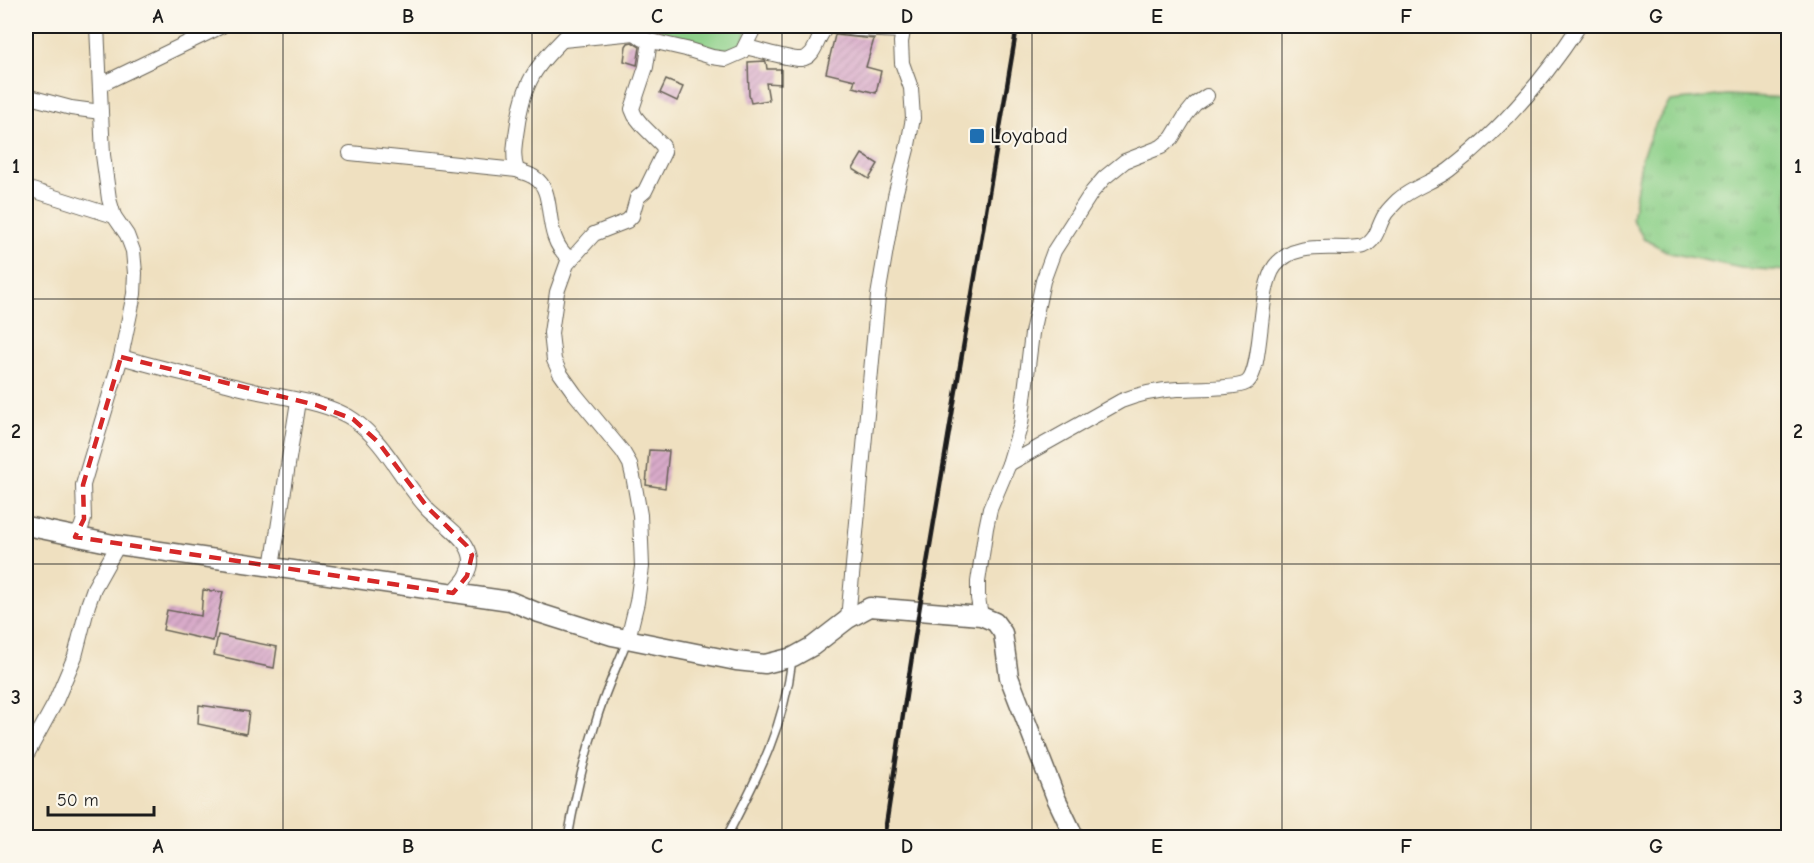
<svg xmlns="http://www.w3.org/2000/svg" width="1814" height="863" font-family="'Comic Neue',sans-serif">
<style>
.green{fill:#8dd089;stroke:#547652;stroke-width:1.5}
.park{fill:url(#park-tufts);stroke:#547652;stroke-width:1.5}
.building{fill:url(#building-hatch)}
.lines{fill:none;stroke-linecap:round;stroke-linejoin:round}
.service-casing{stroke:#666155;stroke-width:10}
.minor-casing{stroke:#666155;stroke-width:16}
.tertiary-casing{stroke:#666155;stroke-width:21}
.service{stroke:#fff;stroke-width:7}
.minor{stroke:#fff;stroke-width:14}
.tertiary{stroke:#fff;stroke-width:18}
.rail{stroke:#1c1c1c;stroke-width:4.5}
.marked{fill:none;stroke:#d62828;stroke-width:4.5;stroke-dasharray:12 8;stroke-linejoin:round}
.grid{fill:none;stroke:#1c1c1c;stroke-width:1.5;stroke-opacity:0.55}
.poi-dot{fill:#1f6fb2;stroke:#fbf7ec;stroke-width:2}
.labels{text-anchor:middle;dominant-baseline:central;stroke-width:4.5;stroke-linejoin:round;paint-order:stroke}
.poi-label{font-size:22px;fill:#1c1c1c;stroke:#fbf7ec;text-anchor:start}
.neatline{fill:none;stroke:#1c1c1c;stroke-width:2}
.grid-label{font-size:20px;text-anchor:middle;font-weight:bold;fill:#1c1c1c}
</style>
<defs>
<pattern id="park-tufts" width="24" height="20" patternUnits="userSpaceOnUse" patternTransform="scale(1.5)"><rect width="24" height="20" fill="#8dd089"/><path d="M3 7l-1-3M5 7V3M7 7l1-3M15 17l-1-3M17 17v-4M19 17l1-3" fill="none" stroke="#79b276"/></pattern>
<pattern id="building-hatch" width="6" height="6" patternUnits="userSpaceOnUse" patternTransform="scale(1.5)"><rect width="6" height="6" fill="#d8aac9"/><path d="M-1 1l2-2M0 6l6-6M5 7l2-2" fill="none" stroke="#b992ac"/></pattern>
</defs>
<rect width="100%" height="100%" fill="#fbf7ec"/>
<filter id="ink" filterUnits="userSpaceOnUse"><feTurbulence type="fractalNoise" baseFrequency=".0167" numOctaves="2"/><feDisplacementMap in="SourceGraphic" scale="12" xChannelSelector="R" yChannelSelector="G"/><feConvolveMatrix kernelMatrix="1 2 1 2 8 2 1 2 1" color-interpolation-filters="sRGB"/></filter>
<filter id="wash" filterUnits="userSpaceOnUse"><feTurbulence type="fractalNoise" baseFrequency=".008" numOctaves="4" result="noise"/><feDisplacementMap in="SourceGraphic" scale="24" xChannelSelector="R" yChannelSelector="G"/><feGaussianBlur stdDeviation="1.35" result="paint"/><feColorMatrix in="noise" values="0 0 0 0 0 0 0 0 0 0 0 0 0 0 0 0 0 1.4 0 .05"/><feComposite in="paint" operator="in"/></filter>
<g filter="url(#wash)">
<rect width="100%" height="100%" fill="#efe0c0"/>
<path class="green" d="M660 26H747L742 48 720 50 664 38Z"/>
<path class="park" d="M1727 95 1788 98V271L1741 268 1670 253 1644 239 1632 219 1642 156 1656 123 1670 101Z"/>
<g id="blocks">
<g class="building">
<path d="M835 35 874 39 866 67 881 71 876 93 853 87 855 80 826 73Z"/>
<path d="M632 42 640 47 637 65 624 61 626 46 628 43Z"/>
<path d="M765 61 766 62 767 69H781V84L766 83 769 100 751 103 749 95 748 62Z"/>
<path d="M666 80 683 87 677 101 660 93Z"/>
<path d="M862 154 878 164 869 179 853 169Z"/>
<path d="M649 450 669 451 665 488 646 485Z"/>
<path d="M203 590 223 592 213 641 163 630 167 610 201 616Z"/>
<path d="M218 635 277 647 274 668 214 655Z"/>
<path d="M199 705 249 712 246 734 198 724Z"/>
</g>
</g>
</g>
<g filter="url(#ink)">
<use href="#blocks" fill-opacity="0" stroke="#666155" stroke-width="1.5"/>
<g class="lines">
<g class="service-casing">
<g id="service">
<path d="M568 838C575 796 585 755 598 715 606 690 617 666 627 641"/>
<path d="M726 838C757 778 784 728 792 660"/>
</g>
</g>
<g class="minor-casing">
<g id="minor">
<path d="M629 26 635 33 643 39 686 49 712 57 726 59 742 52 755 26"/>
<path d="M834 26 857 29 903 31"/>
<path d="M563 40 635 33"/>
<path d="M745 47C757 49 791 60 801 59 819 57 816 29 831 26"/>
<path d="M100 85 222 26"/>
<path d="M26 96 71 108 101 112"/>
<path d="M350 153 517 170"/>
<path d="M26 188 114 216"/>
<path d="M570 259C540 236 558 192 535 178 530 174 523 173 517 170 512 157 515 142 517 129 524 76 538 65 573 29L575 26"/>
<path d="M121 357C152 366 183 373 214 381 227 384 241 388 254 391 285 398 328 402 354 420 386 443 401 480 427 508 444 526 484 546 467 575 464 582 457 587 453 593"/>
<path d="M1009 464 1121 401C1139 394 1158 390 1178 389 1192 388 1236 389 1246 383 1264 372 1257 289 1275 266 1292 244 1321 248 1346 248 1352 247 1359 248 1364 246 1378 240 1378 224 1386 213 1389 209 1394 204 1398 200 1413 187 1433 182 1449 170 1501 130 1543 81 1579 26"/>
<path d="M75 537 81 528 84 519 83 485 121 357 134 294 135 273 133 251 127 235 114 216 109 199 103 155 97 26"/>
<path d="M272 567 298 401"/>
<path d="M981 616 978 598V582L986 528 990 509 1009 464 1021 424 1032 333 1043 281 1054 251 1092 192 1104 178 1125 161 1161 147 1172 138 1186 115 1195 104 1207 96"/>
<path d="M848 619 878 296 895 196 908 145 913 118 911 88 902 63 901 42 904 26"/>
<path d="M628 639 637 602 642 567 640 515 634 481 630 464 623 452 575 394 560 373 554 360 551 333 557 292 567 264 594 234 627 221 632 216 637 198 645 191 664 152 663 146 643 126 635 116 632 109 646 67 650 41"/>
<path d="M26 756 55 703 75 656 88 605 94 588 118 545"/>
</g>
</g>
<g class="tertiary-casing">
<path id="tertiary" d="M26 526 118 545 510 601 539 613 612 636 736 661 765 664 793 657 813 646 848 619 870 607 981 616 995 622 1003 633 1009 677 1056 798 1075 838"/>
</g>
<use href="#service" class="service"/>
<use href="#minor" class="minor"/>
<use href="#tertiary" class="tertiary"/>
<path class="rail" d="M884 838 919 611 1017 26"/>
</g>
</g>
<path class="marked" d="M121 357 316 405 353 419 378 442 428 508 467 546 472 555 467 576 453 593 75 537 84 519 83 485Z"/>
<path class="grid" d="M283 26V838M532 26V838M782 26V838M1032 26V838M1282 26V838M1531 26V838M26 299H1788M26 564H1788"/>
<rect class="poi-dot" x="969" y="128" width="16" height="16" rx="3"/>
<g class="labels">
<g class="poi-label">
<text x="990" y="136">Loyabad</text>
</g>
</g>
<rect width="1814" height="863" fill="none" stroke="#fbf7ec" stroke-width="66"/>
<path d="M48 806v9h106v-9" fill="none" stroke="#1c1c1c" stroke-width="3"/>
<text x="57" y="806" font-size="18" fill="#1c1c1c" stroke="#fbf7ec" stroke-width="4.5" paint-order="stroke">50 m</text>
<rect x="33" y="33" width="1748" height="797" class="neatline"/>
<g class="grid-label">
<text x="158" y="23">A</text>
<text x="408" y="23">B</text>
<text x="657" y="23">C</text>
<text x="907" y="23">D</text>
<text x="1157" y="23">E</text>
<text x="1406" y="23">F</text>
<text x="1656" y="23">G</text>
<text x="16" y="173">1</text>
<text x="1798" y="173">1</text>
<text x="16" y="438">2</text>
<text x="1798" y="438">2</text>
<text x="16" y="704">3</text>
<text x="1798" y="704">3</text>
<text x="158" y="853">A</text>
<text x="408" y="853">B</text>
<text x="657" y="853">C</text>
<text x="907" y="853">D</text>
<text x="1157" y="853">E</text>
<text x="1406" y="853">F</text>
<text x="1656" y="853">G</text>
</g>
</svg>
